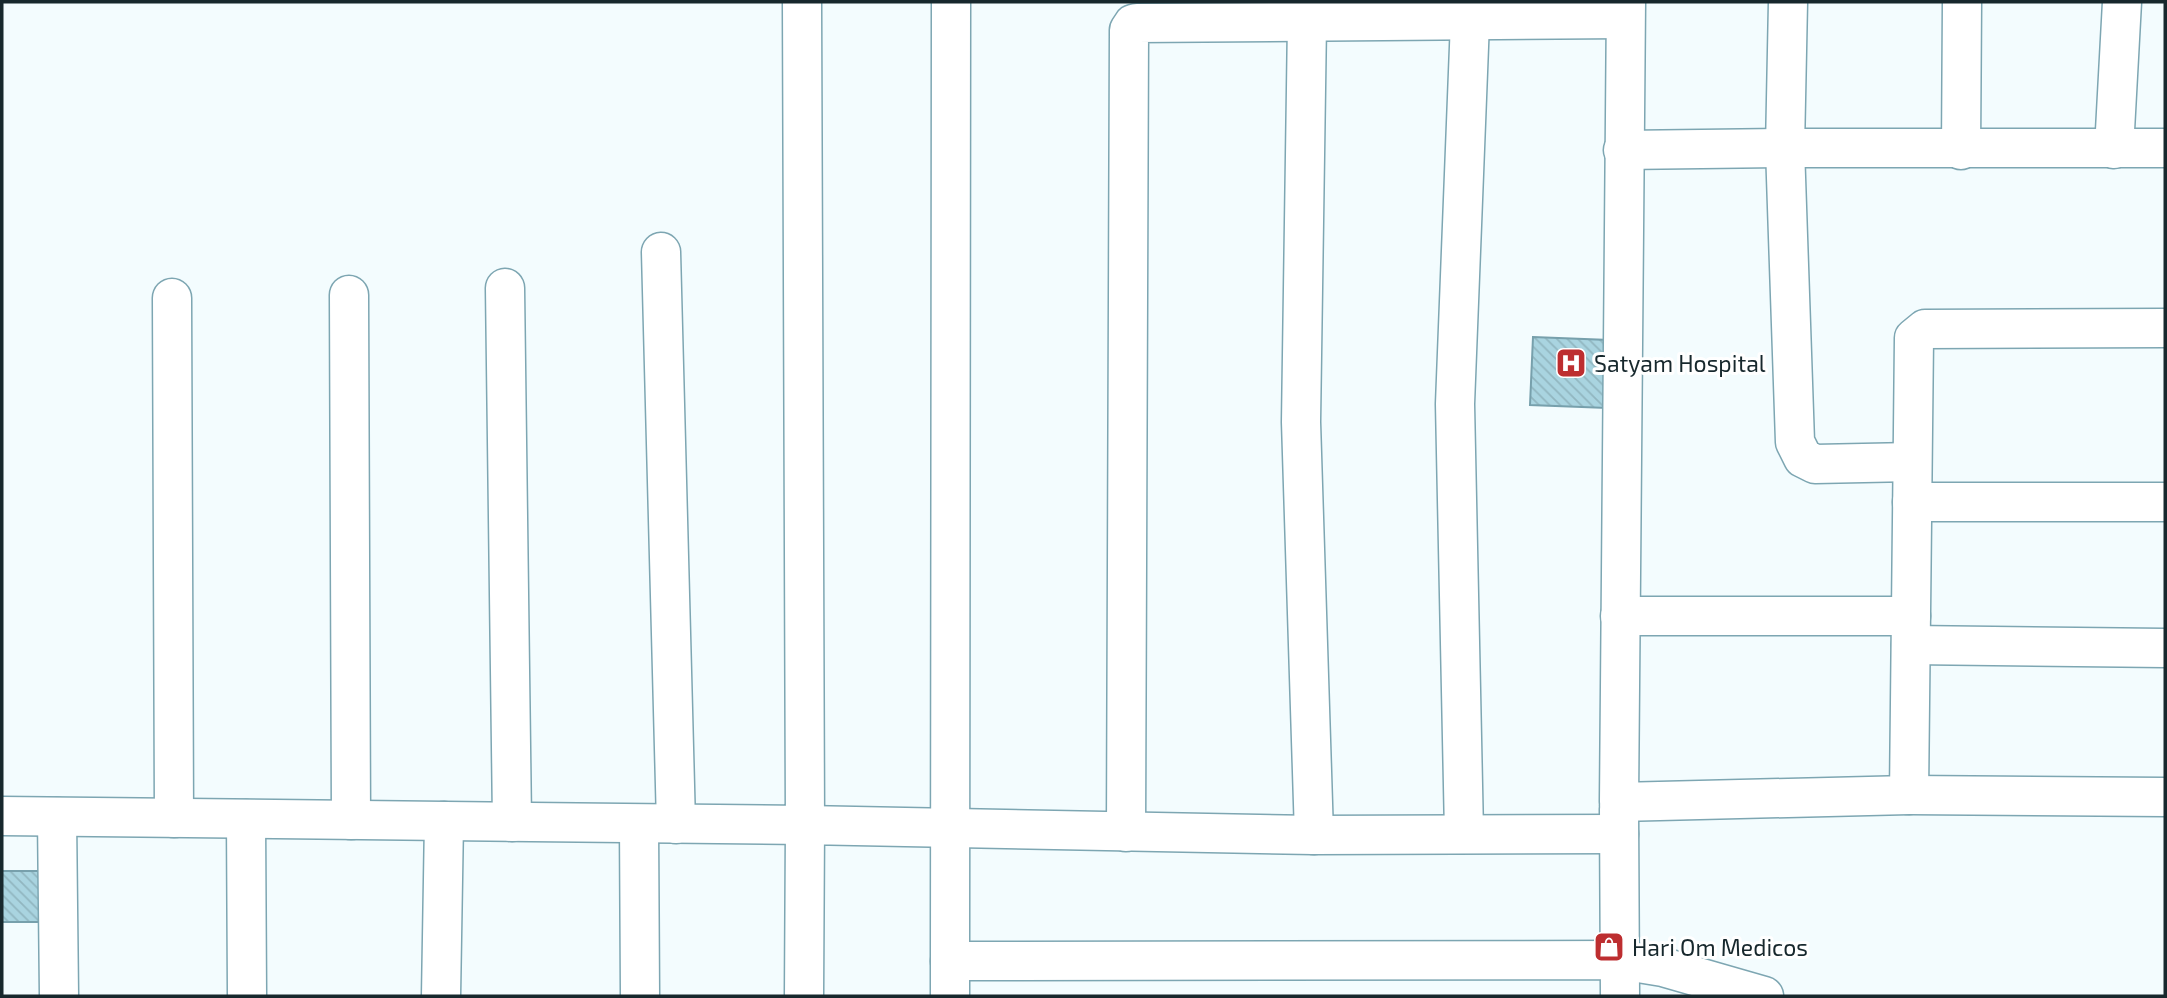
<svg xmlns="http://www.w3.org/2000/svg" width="2167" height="998" font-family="'Exo 2',sans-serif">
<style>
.building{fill:url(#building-back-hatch);stroke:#77a0ac;stroke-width:2}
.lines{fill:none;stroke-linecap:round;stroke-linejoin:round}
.minor-casing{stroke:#7da6b2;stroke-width:41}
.minor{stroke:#fff;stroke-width:38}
.labels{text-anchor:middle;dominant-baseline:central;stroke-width:6;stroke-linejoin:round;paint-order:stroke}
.poi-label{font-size:23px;fill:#17282d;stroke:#fff;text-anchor:start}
</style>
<defs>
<pattern id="building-back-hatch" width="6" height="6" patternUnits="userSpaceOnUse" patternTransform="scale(1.75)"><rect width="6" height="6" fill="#a9d4e0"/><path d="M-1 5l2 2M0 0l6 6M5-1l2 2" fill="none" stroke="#91b6c0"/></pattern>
</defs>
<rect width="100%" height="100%" fill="#f3fcfe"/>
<g class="building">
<path d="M1533 337 1609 340 1607 408 1530 405Z"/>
<rect x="2" y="871" width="46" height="51"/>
</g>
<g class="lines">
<g class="minor-casing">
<g id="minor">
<path d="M951 2 950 961 1620 960 1663 967 1764 996"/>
<path d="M1626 2 1619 802 1909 795 1914 338 1925 329 2165 328"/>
<path d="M1788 2 1785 148 1795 442 1803 458 1815 464 1912 462"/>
<path d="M1307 22 1301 422 1314 835"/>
<path d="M2114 149 2122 2"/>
<path d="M1623 150 1785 148H2165"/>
<path d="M1961 150 1962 2"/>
<path d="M661 252 676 824"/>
<path d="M505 288 512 822"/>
<path d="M349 295 351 820"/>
<path d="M172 298 174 818"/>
<path d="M1912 502H2165"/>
<path d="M1620 616H1911"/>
<path d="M1911 645 2165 648"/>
<path d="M1909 795 2165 797"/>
<path d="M1619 809 1620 996"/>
<path d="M2 816 805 825 802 2"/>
<path d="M57 817 59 996"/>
<path d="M246 819 247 996"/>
<path d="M639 824 640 996"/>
<path d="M1126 832 1129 30 1133 24 1137 23 1625 19"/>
<path d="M1464 833 1455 404 1470 21"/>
<path d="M950 961V996"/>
<path d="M441 996 444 821"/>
<path d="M804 996 805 825 1314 835 1619 834"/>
</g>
</g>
<use href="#minor" class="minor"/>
</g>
<defs>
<g id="hospital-square" transform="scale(1.575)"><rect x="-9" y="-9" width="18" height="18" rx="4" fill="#bd2e30" stroke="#fff"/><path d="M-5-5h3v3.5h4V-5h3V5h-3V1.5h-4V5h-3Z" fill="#fff"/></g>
<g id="shop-square" transform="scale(1.575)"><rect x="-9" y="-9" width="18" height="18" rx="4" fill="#bd2e30" stroke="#fff"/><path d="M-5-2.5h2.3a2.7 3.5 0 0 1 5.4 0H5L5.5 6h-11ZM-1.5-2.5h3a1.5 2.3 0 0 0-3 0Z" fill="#fff"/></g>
</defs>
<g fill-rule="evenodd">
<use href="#hospital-square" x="1571" y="363"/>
<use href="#shop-square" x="1609" y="947"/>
</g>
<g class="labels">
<g class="poi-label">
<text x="1594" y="363">Satyam Hospital</text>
<text x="1632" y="947">Hari Om Medicos</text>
</g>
</g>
<rect width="2167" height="998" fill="none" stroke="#17282d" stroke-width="7"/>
</svg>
